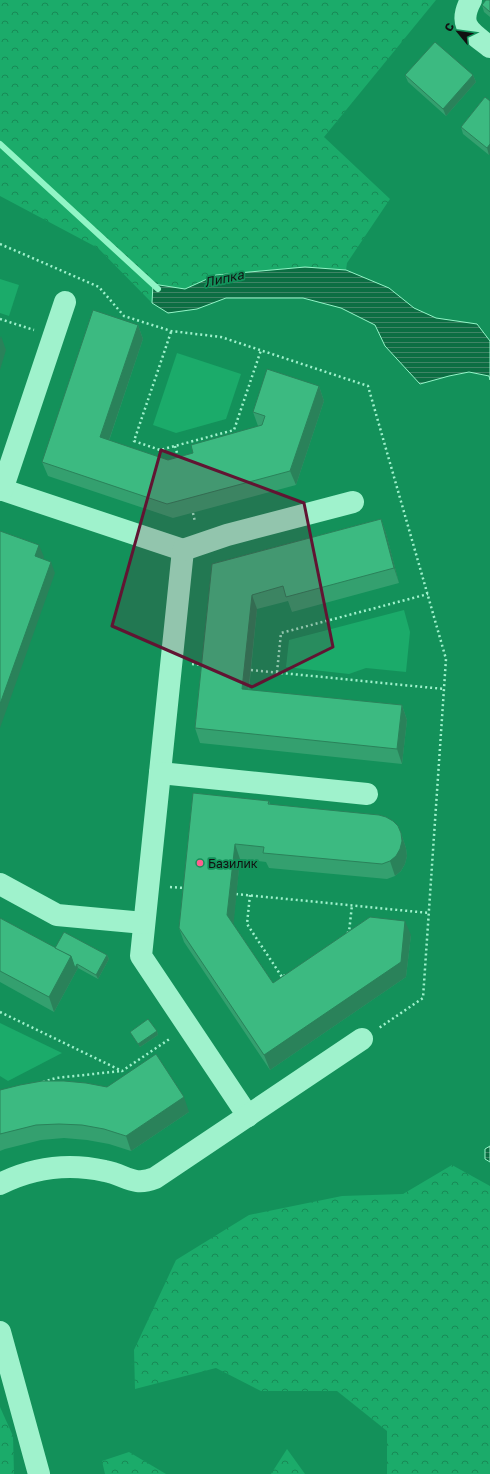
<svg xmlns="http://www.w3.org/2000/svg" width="490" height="1474" font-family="'Golos Text',sans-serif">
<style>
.forest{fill:url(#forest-crowns)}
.park{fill:#1bab6a}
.water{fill:url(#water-rules);stroke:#91f5c6}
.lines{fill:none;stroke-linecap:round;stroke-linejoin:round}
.stream{stroke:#91f5c6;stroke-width:6}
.path{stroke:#9ff2cc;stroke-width:2.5;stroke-dasharray:2 3;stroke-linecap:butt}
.minor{stroke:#9ff2cc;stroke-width:22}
.wall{fill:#34a06f}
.shaded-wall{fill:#2a825a}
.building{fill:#3cba81;stroke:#2a825a}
.marked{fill:#611432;fill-opacity:0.2;stroke:#611432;stroke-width:3;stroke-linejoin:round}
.poi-dot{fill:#ff608f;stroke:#13915a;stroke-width:1.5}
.labels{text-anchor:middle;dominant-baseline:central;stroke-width:3.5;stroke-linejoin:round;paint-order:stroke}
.poi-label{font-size:12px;fill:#111;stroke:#13915a;text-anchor:start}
.water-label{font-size:13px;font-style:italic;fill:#111;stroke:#13915a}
</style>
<defs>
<pattern id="forest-crowns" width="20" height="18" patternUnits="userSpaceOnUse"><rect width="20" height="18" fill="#1bab6a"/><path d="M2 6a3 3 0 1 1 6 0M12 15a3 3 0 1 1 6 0" fill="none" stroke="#178a56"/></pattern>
<pattern id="water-rules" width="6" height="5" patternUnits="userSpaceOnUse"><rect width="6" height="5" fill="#0c6e43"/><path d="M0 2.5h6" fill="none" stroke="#408466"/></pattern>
</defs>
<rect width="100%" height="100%" fill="#13915a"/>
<g class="forest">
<path d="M0 0H436L324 137 390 199 347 263 346 270 305 267 216 275 185 289 153 284 152 303 98 248 0 196Z"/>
<path d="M452 1165 490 1186V1474H387V1431L337 1391H261L216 1368 135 1389 134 1350 176 1260 249 1215 342 1196 403 1194Z"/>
<path d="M0 1407 13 1436 14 1474H0Z"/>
<path d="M287 1449 305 1474H271Z"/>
<path d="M129 1452 166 1474H105L102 1461Z"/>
</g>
<g class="park">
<path d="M0 279 19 285 9 316 0 313Z"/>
<path d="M177 353 241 374 226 419 176 433 153 425Z"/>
<path d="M404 610 410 632 406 672 366 668 349 674 286 667 289 640Z"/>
<path d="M0 1023 62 1053 8 1081 0 1076Z"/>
</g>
<g class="water">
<path d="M305 267 346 270 389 288 414 308 436 318 477 324 490 341V380L489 376 469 372 449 376 420 384 385 346 375 325 341 308 303 298H226L197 309 168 313 152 303 153 284 185 289 216 275Z"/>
<path d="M490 1146V1162L485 1159V1149Z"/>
</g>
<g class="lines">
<path class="stream" d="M0 144 158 289"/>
<g class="path">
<path d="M0 244 99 287 124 316 171 331 221 337 368 386 446 659 423 998 379 1028"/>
<path d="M0 319 34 330"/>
<path d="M171 332 134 441 160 450 234 430 261 350"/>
<path d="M175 446 179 460"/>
<path d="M193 513 195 522"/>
<path d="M192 664 205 665"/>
<path d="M251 670 444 689"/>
<path d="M277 672 281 633 428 594"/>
<path d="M170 887 185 888"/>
<path d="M236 894 429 913"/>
<path d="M250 895 247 924 282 977 285 975"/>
<path d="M347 933 349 932 352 905"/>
<path d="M0 1012 122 1071 171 1038"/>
<path d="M43 1082 56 1078 121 1071"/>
</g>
<g class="minor">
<path d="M471 0C457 26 471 32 490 47"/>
<path d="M0 489 183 550 141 956 248 1116"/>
<path d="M2 490 65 302"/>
<path d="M183 550 227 535 353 502"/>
<path d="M160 773 367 794"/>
<path d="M0 884 57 915 144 923"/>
<path d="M0 1184C34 1167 69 1163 105 1171 126 1175 133 1187 155 1178L362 1039"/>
<path d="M0 1332 39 1474"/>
</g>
</g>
<g class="wall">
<path d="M490 0V17L484 12 482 5Z"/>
<path d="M405 75H473L476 82 446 116 408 82Z"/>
<path d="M485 97 489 155 463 134 461 127Z"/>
<path d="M138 325 143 339 109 441 168 460 193 453 258 426 253 412 319 386 324 401 296 485 173 518 48 476 42 462Z"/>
<path d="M381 519 386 533 399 583 292 612 288 601 257 609 249 690 402 705 407 720 402 764 200 743 195 728 212 564Z"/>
<path d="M193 793 269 801 270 804 401 833 406 848 407 856 405 864 401 871 395 876 387 879 269 868 266 862 240 859 233 924 273 983 411 935 406 977 270 1070 184 942 179 928Z"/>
<path d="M0 918 55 948 107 955 109 959 98 979 78 968 54 1012 0 982Z"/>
<path d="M157 1031 158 1035 140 1047 130 1032Z"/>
<path d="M0 1090 189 1112 131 1151 109 1144 87 1140 64 1138 41 1140 5 1149 0 1151Z"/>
</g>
<g class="shaded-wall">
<path d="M473 75 476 82 446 116 443 109Z"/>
<path d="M490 144V154L489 155 487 148Z"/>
<path d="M138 325 143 339 105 452 100 437Z"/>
<path d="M1 336 6 350 0 370V339Z"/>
<path d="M319 386 324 401 296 485 290 471Z"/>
<path d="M381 519 386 533 399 583 394 568Z"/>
<path d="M39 545 44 557 40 568 35 556Z"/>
<path d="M51 562 55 573 0 728V704Z"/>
<path d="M252 595 257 609 247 703 242 689Z"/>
<path d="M402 705 407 720 402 764 397 749Z"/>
<path d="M401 833 406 848 407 856 405 864 401 871 395 876 390 861Z"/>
<path d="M235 844 240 859 233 930 227 915Z"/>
<path d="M405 921 411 935 406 977 270 1070 264 1055Z"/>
<path d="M107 955 109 959 98 979 96 975Z"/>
<path d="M71 956 77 964 78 968 54 1012 49 997Z"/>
<path d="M157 1031 158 1035 140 1047 138 1044Z"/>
<path d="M184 1097 189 1112 131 1151 126 1136Z"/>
</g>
<g class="building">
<path d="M486 0H490V12L482 5Z"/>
<path d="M435 42 473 75 443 109 405 75Z"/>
<path d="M485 97 490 101V144L487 148 461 127Z"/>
<path d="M93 310 138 325 100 437 168 460 193 453 191 445 262 425 265 416 253 412 267 369 319 386 290 471 167 504 42 462Z"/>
<path d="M381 519 394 568 286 597 283 586 252 595 242 689 402 705 397 749 195 728 212 564Z"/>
<path d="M0 531 39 545 35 556 51 562 0 704Z"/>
<path d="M193 793 269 801 268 804 379 815 386 817 393 821 398 826 401 833 402 841 400 849 396 856 390 861 382 864 263 853 264 847 235 844 227 915 273 983 370 917 405 921 401 962 264 1055 179 928Z"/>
<path d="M0 918 71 956 49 997 0 971Z"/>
<path d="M64 932 107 955 96 975 77 964 75 968 71 956 55 948Z"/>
<path d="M148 1019 157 1031 138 1044 130 1032Z"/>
<path d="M156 1054 184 1097 126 1136 104 1129 82 1125 59 1124 36 1125 0 1134V1090L20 1085 42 1081H64L86 1083 107 1087Z"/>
</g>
<path class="marked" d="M161 450 304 503 333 647 252 687 112 626Z"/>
<circle class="poi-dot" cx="200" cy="863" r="4"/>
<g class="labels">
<g class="poi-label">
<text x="208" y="863">Базилик</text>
</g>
<g class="water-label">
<text transform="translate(224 278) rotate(-12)">Липка</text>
</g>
</g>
<g transform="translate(458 32) rotate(299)" stroke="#13915a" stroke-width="3" paint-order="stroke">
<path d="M0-3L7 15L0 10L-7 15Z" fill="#111111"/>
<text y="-6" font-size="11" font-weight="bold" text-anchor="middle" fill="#111111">С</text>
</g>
</svg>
